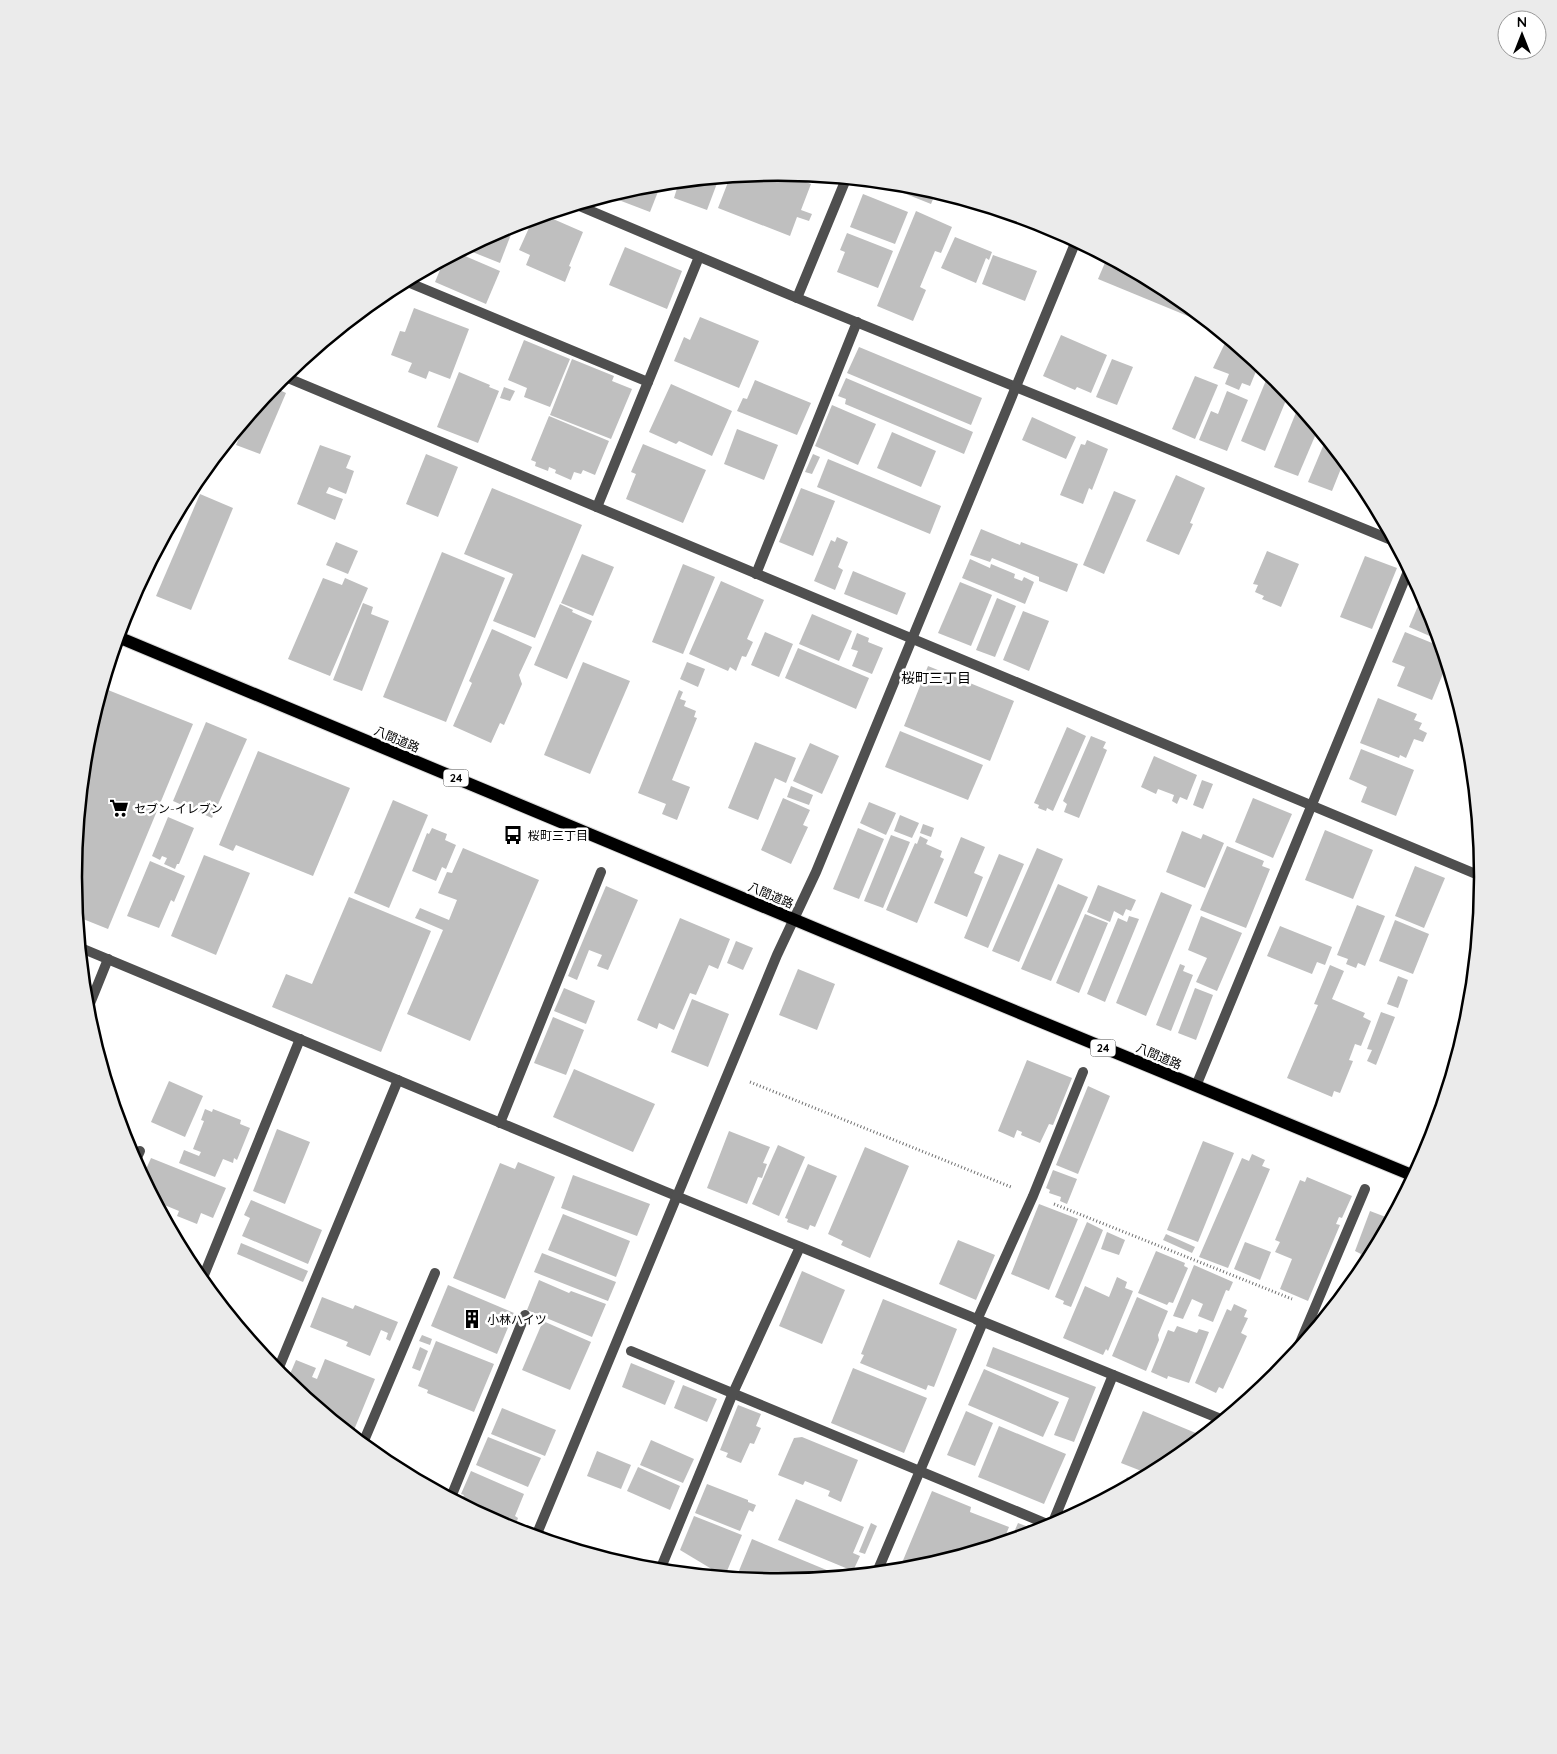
<svg xmlns="http://www.w3.org/2000/svg" width="1557" height="1754" font-family="Quicksand,'Noto Sans JP',sans-serif">
<style>
.building{fill:#bfbfbf}
.lines{fill:none;stroke-linecap:round;stroke-linejoin:round}
.primary-casing{stroke:#dbdbdb;stroke-width:14}
.path{stroke:#717171;stroke-width:3;stroke-dasharray:1 2.5;stroke-linecap:butt}
.service{stroke:#4f4f4f;stroke-width:10}
.minor{stroke:#4f4f4f;stroke-width:10}
.primary{stroke:#000;stroke-width:12}
.labels{text-anchor:middle;dominant-baseline:central;stroke-width:5;stroke-linejoin:round;paint-order:stroke}
.shield{fill:#fff;stroke:#4c4c4c;stroke-width:1}
.shield-label{font-size:11px;font-weight:bold;fill:#000}
.street-label{font-size:12px;fill:#000;stroke:#fff}
.poi-label{font-size:12px;fill:#000;stroke:#fff;text-anchor:start}
.neighbourhood-label{font-size:14px;fill:#000;stroke:#fff}
.rim{fill:none;stroke:#000;stroke-width:2.5}
</style>
<rect width="100%" height="100%" fill="#fff"/>
<g class="building">
<path d="M782 173 811 184 801 210 812 214 809 221 797 217 790 236 718 208 730 177Z"/>
<path d="M719 178 707 210 674 198 679 182Z"/>
<path d="M876 182 916 186 936 192 931 204Z"/>
<path d="M661 184 650 212 616 199 618 193 641 186Z"/>
<path d="M863 194 908 212 895 244 850 227Z"/>
<path d="M997 210 1048 226 1053 229 1050 236 995 213Z"/>
<path d="M916 211 952 227 941 253 935 251 920 287 926 290 913 321 877 306Z"/>
<path d="M544 215 583 232 569 266 571 267 565 282 526 265 530 255 519 250 533 219Z"/>
<path d="M515 224 500 263 465 249 509 226Z"/>
<path d="M847 233 893 251 878 288 837 272 845 252 840 250Z"/>
<path d="M955 237 992 252 989 260 986 258 976 283 941 268Z"/>
<path d="M625 247 682 271 667 309 609 285Z"/>
<path d="M458 253 500 271 486 304 435 282 444 260Z"/>
<path d="M993 255 1037 271 1025 301 982 284Z"/>
<path d="M1107 258 1170 291 1212 326 1098 279Z"/>
<path d="M414 308 469 329 450 379 429 371 426 379 408 372 412 363 391 355 400 331 405 332Z"/>
<path d="M700 317 759 341 739 388 674 361 684 337 690 340Z"/>
<path d="M1061 335 1107 355 1091 393 1077 387 1075 390 1043 376Z"/>
<path d="M524 340 570 359 550 407 524 397 527 388 508 380Z"/>
<path d="M1225 343 1242 350 1259 364 1250 386 1242 383 1239 390 1225 384 1229 374 1213 368Z"/>
<path d="M859 347 982 398 971 425 847 373Z"/>
<path d="M572 359 614 376 612 381 632 389 611 439 550 415Z"/>
<path d="M1112 359 1133 367 1117 405 1096 397Z"/>
<path d="M459 372 490 385 489 387 499 391 478 443 437 427Z"/>
<path d="M1269 373 1277 379 1289 393 1265 451 1241 441Z"/>
<path d="M1195 376 1218 385 1195 439 1172 429Z"/>
<path d="M846 378 973 432 964 454 845 404 846 399 838 396Z"/>
<path d="M755 380 811 403 797 435 737 411 743 398 747 399Z"/>
<path d="M671 384 732 411 712 456 679 441 676 444 649 432Z"/>
<path d="M273 387 286 393 260 454 236 445 247 420Z"/>
<path d="M504 387 515 391 510 401 500 398Z"/>
<path d="M1227 391 1248 400 1227 451 1199 440 1211 411 1218 414Z"/>
<path d="M832 405 876 424 858 465 815 446Z"/>
<path d="M1299 405 1318 429 1298 476 1274 467Z"/>
<path d="M549 416 609 441 595 475 583 470 581 474 574 472 571 480 555 473 556 470 549 467 548 471 535 466 536 462 531 460Z"/>
<path d="M1032 417 1076 437 1066 459 1022 440Z"/>
<path d="M737 429 778 445 764 480 724 464Z"/>
<path d="M892 432 936 451 921 487 877 468Z"/>
<path d="M1326 439 1344 461 1332 491 1308 482Z"/>
<path d="M1087 440 1108 449 1092 490 1089 488 1083 504 1060 495 1081 444 1085 445Z"/>
<path d="M643 444 706 470 683 523 626 499 636 474 631 472Z"/>
<path d="M320 445 351 456 346 468 354 471 346 494 329 487 326 493 343 499 335 520 297 504Z"/>
<path d="M426 454 458 467 438 517 406 504Z"/>
<path d="M813 454 820 457 812 474 805 472Z"/>
<path d="M828 459 941 506 930 534 817 487Z"/>
<path d="M1176 475 1205 488 1190 523 1193 524 1179 555 1146 541Z"/>
<path d="M492 488 582 525 535 638 493 621 513 574 464 554Z"/>
<path d="M801 488 835 501 813 556 779 542Z"/>
<path d="M1114 491 1136 500 1104 574 1083 565Z"/>
<path d="M200 494 233 508 191 610 156 596Z"/>
<path d="M981 529 1020 545 1021 542 1078 564 1067 592 1039 581V577L992 558 990 562 970 555Z"/>
<path d="M837 537 848 542 838 567 843 570 835 590 814 581 831 540 835 542Z"/>
<path d="M336 542 358 551 348 574 326 565Z"/>
<path d="M1267 551 1299 564 1281 607 1262 599 1264 596 1255 592 1258 585 1253 584Z"/>
<path d="M442 552 505 578 446 722 383 697Z"/>
<path d="M582 554 614 567 593 616 561 603Z"/>
<path d="M1365 556 1397 568 1372 629 1340 617Z"/>
<path d="M970 559 990 568 991 564 1015 574 1014 578 1022 581 1024 577 1034 582 1025 604 962 578Z"/>
<path d="M683 564 715 577 683 654 652 642Z"/>
<path d="M853 571 906 593 897 615 844 594Z"/>
<path d="M323 578 342 585 345 578 368 588 330 676 288 659Z"/>
<path d="M721 581 764 600 747 639 753 642 746 657 742 656 736 671 730 667 728 671 689 654Z"/>
<path d="M960 582 992 595 971 646 938 633Z"/>
<path d="M1423 594 1430 608 1439 640 1409 627Z"/>
<path d="M997 598 1016 606 995 657 976 650Z"/>
<path d="M363 603 373 607 371 614 389 621 362 691 333 680Z"/>
<path d="M560 604 573 610 572 612 592 621 567 679 534 665Z"/>
<path d="M1023 611 1049 621 1029 671 1003 660Z"/>
<path d="M812 614 852 631 839 661 799 644Z"/>
<path d="M492 629 532 647 519 675 522 684 504 725 500 723 491 743 453 726 472 683 469 681Z"/>
<path d="M765 632 793 644 779 677 751 665Z"/>
<path d="M1405 632 1442 647 1447 664 1432 700 1397 686 1405 667 1392 662Z"/>
<path d="M857 633 869 638 868 642 883 648 872 674 852 666 858 651 851 649Z"/>
<path d="M798 648 869 678 856 709 785 678Z"/>
<path d="M583 662 630 681 590 774 544 755Z"/>
<path d="M687 662 705 669 698 687 680 679Z"/>
<path d="M928 666 1014 701 990 761 904 726Z"/>
<path d="M103 688 193 724 108 929 78 917 74 877 87 739Z"/>
<path d="M679 690 683 692 680 699 686 701 684 706 696 711 694 717 697 718 672 780 690 787 677 820 662 814 666 804 638 793Z"/>
<path d="M1378 698 1417 714 1414 720 1422 723 1419 729 1427 733 1423 742 1414 739 1406 758 1400 755 1399 758 1360 743Z"/>
<path d="M206 722 247 739 212 818 173 801Z"/>
<path d="M1067 727 1086 736 1053 811 1047 808 1046 811 1038 808 1039 805 1034 803Z"/>
<path d="M900 731 983 765 968 800 885 767Z"/>
<path d="M1091 736 1106 742 1103 748 1107 750 1079 818 1064 812 1067 804 1063 801Z"/>
<path d="M755 742 796 758 786 783 775 778 758 820 728 808Z"/>
<path d="M810 743 839 756 822 794 793 781Z"/>
<path d="M1361 749 1414 770 1396 816 1361 802 1367 787 1349 779Z"/>
<path d="M258 751 350 788 313 876 236 845 233 851 219 845Z"/>
<path d="M1154 756 1197 775 1187 800 1180 797 1177 804 1172 801 1174 795 1158 789 1156 794 1141 787Z"/>
<path d="M1202 780 1213 784 1203 809 1193 805Z"/>
<path d="M1474 783 1475 789 1476 798 1469 796Z"/>
<path d="M791 786 813 795 809 805 787 797Z"/>
<path d="M783 798 810 810 803 825 808 827 791 864 761 850Z"/>
<path d="M1253 798 1292 814 1273 858 1235 842Z"/>
<path d="M393 800 428 815 389 908 354 893Z"/>
<path d="M869 802 896 813 886 835 860 823Z"/>
<path d="M900 815 919 823 912 838 894 831Z"/>
<path d="M168 817 194 828 179 864H177L175 869 164 864 167 858 162 856 160 860 152 856Z"/>
<path d="M923 824 934 828 931 837 920 833Z"/>
<path d="M432 828 447 834 445 840 456 845 446 869 442 867 436 881 412 871 427 833 429 834Z"/>
<path d="M858 828 884 839 859 899 833 889Z"/>
<path d="M1325 830 1373 850 1353 899 1305 880Z"/>
<path d="M1182 831 1201 839 1203 834 1224 843 1205 888 1166 872Z"/>
<path d="M891 835 910 842 883 908 864 901Z"/>
<path d="M920 836 928 840 926 844 942 851 940 857 944 859 917 923 886 910 915 843 917 844Z"/>
<path d="M961 837 985 847 974 873 983 877 967 917 934 903Z"/>
<path d="M1227 846 1264 861 1262 866 1270 869 1246 928 1200 910Z"/>
<path d="M463 848 539 880 470 1041 407 1014 443 930 415 918 420 908 449 920 457 900 438 893 447 872 452 873Z"/>
<path d="M1037 848 1063 859 1019 962 992 951Z"/>
<path d="M999 854 1024 864 988 948 964 938Z"/>
<path d="M204 855 250 873 216 955 171 936Z"/>
<path d="M150 861 185 876 174 902 171 900 159 928 127 916Z"/>
<path d="M1415 866 1445 878 1424 928 1395 916Z"/>
<path d="M1058 884 1088 897 1051 981 1021 969Z"/>
<path d="M1098 885 1136 900 1131 911 1126 909 1123 916 1114 911 1110 922 1087 912Z"/>
<path d="M606 886 638 900 608 970 597 966 602 955 589 950 577 980 568 976Z"/>
<path d="M1161 892 1192 905 1146 1016 1116 1003Z"/>
<path d="M349 897 431 931 381 1052 272 1007 286 974 312 984Z"/>
<path d="M1357 905 1385 916 1365 966 1358 963 1356 968 1346 964 1348 959 1337 955Z"/>
<path d="M1085 914 1108 923 1079 993 1056 983Z"/>
<path d="M1129 916 1139 919 1105 1002 1087 994 1118 918 1127 922Z"/>
<path d="M1201 916 1242 933 1217 991 1196 982 1207 958 1188 950Z"/>
<path d="M680 918 730 939 718 969 709 965 696 995 690 993 674 1030 659 1023 657 1029 637 1020Z"/>
<path d="M1395 920 1429 934 1413 974 1379 961Z"/>
<path d="M1280 926 1332 947 1325 965 1317 962 1312 974 1267 956Z"/>
<path d="M736 941 753 948 743 970 727 963Z"/>
<path d="M1180 964 1185 966 1183 971 1193 975 1171 1031 1156 1025Z"/>
<path d="M1330 965 1344 971 1332 999 1365 1013 1363 1017 1371 1021 1361 1046 1355 1044 1349 1060 1353 1061 1340 1093 1334 1091 1332 1097 1287 1078 1318 1005 1314 1004Z"/>
<path d="M798 969 835 984 817 1030 779 1015Z"/>
<path d="M1398 976 1408 980 1398 1008 1387 1004Z"/>
<path d="M564 988 595 1001 586 1024 554 1011Z"/>
<path d="M1195 988 1213 995 1196 1040 1178 1033Z"/>
<path d="M692 999 729 1014 708 1067 671 1052Z"/>
<path d="M1381 1012 1395 1017 1376 1065 1367 1061 1372 1050 1367 1049Z"/>
<path d="M553 1017 584 1030 566 1075 534 1063Z"/>
<path d="M1027 1060 1072 1078 1053 1125 1049 1124 1040 1143 1021 1135 1022 1132 1017 1130 1014 1138 998 1131Z"/>
<path d="M574 1069 655 1104 633 1152 553 1117Z"/>
<path d="M169 1081 203 1096 185 1137 151 1122Z"/>
<path d="M1088 1086 1110 1096 1078 1174 1056 1165Z"/>
<path d="M205 1109 212 1112 213 1109 241 1120 240 1124 250 1128 237 1160 234 1158 233 1163 223 1159 215 1177 179 1163 184 1150 199 1156 201 1152 193 1149 204 1121 201 1120Z"/>
<path d="M277 1129 310 1142 285 1204 253 1191Z"/>
<path d="M729 1131 770 1147 763 1163 767 1164 762 1178 758 1177 747 1204 707 1188Z"/>
<path d="M1203 1141 1234 1153 1198 1242 1167 1230Z"/>
<path d="M778 1145 805 1157 779 1216 752 1204Z"/>
<path d="M865 1147 909 1166 870 1258 841 1245 843 1241 828 1234Z"/>
<path d="M1252 1154 1265 1160 1262 1166 1270 1169 1228 1268 1199 1257 1242 1158 1249 1161Z"/>
<path d="M151 1158 226 1188 213 1218 201 1213 197 1224 177 1216 179 1211 157 1202 143 1176Z"/>
<path d="M518 1162 555 1177 505 1299 453 1278 500 1163 515 1169Z"/>
<path d="M808 1164 837 1176 815 1227 810 1225 808 1230 787 1222 788 1219 785 1218Z"/>
<path d="M1053 1170 1077 1179 1067 1204 1060 1201 1061 1197 1049 1193 1050 1190 1046 1188Z"/>
<path d="M573 1175 650 1204 637 1236 561 1208Z"/>
<path d="M1307 1177 1352 1196 1342 1218 1339 1217 1336 1224 1340 1225 1308 1301 1280 1289 1292 1259 1275 1252 1280 1242 1275 1240 1300 1180 1305 1182Z"/>
<path d="M251 1200 322 1230 308 1264 242 1236 250 1218 244 1215Z"/>
<path d="M1039 1204 1078 1219 1049 1290 1011 1274Z"/>
<path d="M1370 1211 1391 1219 1367 1265 1358 1261 1361 1254 1355 1251Z"/>
<path d="M563 1214 630 1241 616 1277 548 1250Z"/>
<path d="M1087 1222 1103 1230 1071 1307 1063 1304 1064 1301 1055 1297Z"/>
<path d="M1107 1232 1125 1240 1119 1255 1101 1249Z"/>
<path d="M1166 1234 1195 1247 1192 1253 1163 1240Z"/>
<path d="M958 1240 995 1255 976 1300 939 1284Z"/>
<path d="M1245 1242 1271 1252 1260 1280 1234 1269Z"/>
<path d="M241 1243 308 1271 303 1282 237 1254Z"/>
<path d="M1156 1251 1185 1263 1184 1266 1188 1268 1173 1303 1169 1302 1167 1305 1138 1293Z"/>
<path d="M542 1253 616 1282 608 1301 534 1272Z"/>
<path d="M1194 1265 1233 1282 1229 1291 1226 1290 1213 1322 1198 1316 1203 1304 1192 1299 1183 1319 1173 1316Z"/>
<path d="M802 1271 845 1290 822 1344 779 1326Z"/>
<path d="M1117 1277 1127 1282 1125 1288 1133 1291 1108 1351 1106 1349 1103 1355 1063 1338 1085 1286 1109 1297Z"/>
<path d="M539 1280 569 1293 571 1291 606 1304 592 1337 527 1310Z"/>
<path d="M448 1285 514 1313 497 1354 431 1326Z"/>
<path d="M322 1297 353 1309 355 1305 398 1322 390 1341 386 1339 388 1333 381 1330 370 1356 346 1346 348 1342 310 1327Z"/>
<path d="M1137 1297 1168 1311 1158 1335 1159 1340 1146 1371 1112 1356Z"/>
<path d="M883 1299 957 1329 934 1387 928 1385 926 1390 860 1363 864 1355 861 1354Z"/>
<path d="M1234 1304 1247 1310 1244 1317 1248 1318 1241 1333 1247 1336 1223 1389 1219 1387 1216 1393 1195 1383 1227 1309 1231 1311Z"/>
<path d="M543 1321 591 1342 570 1390 522 1370Z"/>
<path d="M1177 1326 1197 1333 1199 1329 1209 1332 1189 1383 1168 1376 1167 1379 1151 1372 1168 1330 1174 1332Z"/>
<path d="M422 1335 432 1339 430 1345 419 1341Z"/>
<path d="M436 1341 494 1364 474 1412 427 1393 428 1390 418 1386Z"/>
<path d="M420 1347 428 1351 420 1371 412 1368Z"/>
<path d="M993 1347 1096 1387 1074 1442 1054 1435 1069 1398 986 1366Z"/>
<path d="M325 1359 375 1379 354 1430 341 1425 287 1381 296 1360 316 1368 312 1377 317 1379Z"/>
<path d="M631 1363 675 1381 665 1405 622 1387Z"/>
<path d="M853 1368 927 1398 904 1453 831 1423Z"/>
<path d="M984 1369 1059 1402 1043 1437 968 1405Z"/>
<path d="M683 1385 717 1399 707 1422 674 1408Z"/>
<path d="M738 1405 761 1414 756 1426 761 1428 754 1444 750 1443 741 1463 726 1457 728 1453 720 1450Z"/>
<path d="M502 1408 556 1430 545 1456 491 1434Z"/>
<path d="M966 1411 993 1423 975 1466 947 1455Z"/>
<path d="M1143 1411 1203 1436 1170 1463 1149 1474 1121 1463Z"/>
<path d="M999 1426 1066 1454 1044 1504 978 1477Z"/>
<path d="M488 1437 541 1458 528 1487 476 1465Z"/>
<path d="M802 1437 858 1460 841 1502 828 1496 830 1491 805 1481 803 1485 778 1475 794 1438Z"/>
<path d="M651 1440 694 1459 683 1483 640 1465Z"/>
<path d="M597 1451 631 1465 621 1489 587 1476Z"/>
<path d="M638 1467 680 1486 670 1510 627 1491Z"/>
<path d="M471 1471 524 1494 515 1516 518 1518 514 1530 460 1502 464 1495 461 1494Z"/>
<path d="M1127 1477 1137 1481 1122 1488Z"/>
<path d="M707 1484 748 1500V1502L756 1505 753 1512 749 1510 740 1531 695 1513Z"/>
<path d="M932 1491 971 1507 970 1512 1009 1527 1003 1542 969 1552 959 1548 955 1556 916 1568 899 1570Z"/>
<path d="M796 1499 864 1527 853 1553 860 1556 853 1571 778 1540Z"/>
<path d="M694 1516 742 1535 727 1571H715L680 1550Z"/>
<path d="M871 1523 877 1526 865 1554 859 1552Z"/>
<path d="M1018 1523 1039 1531 1011 1539Z"/>
<path d="M752 1539 841 1576 778 1582 736 1578Z"/>
</g>
<g class="lines">
<g class="primary-casing">
<path id="primary" d="M118 637 824 932 1414 1176"/>
</g>
<g class="path">
<path d="M750 1082 1011 1187"/>
<path d="M1054 1204 1292 1299"/>
</g>
<g class="service">
<path d="M405 281 648 382"/>
<path d="M756 574 857 322"/>
<path d="M87 1011 108 959"/>
<path d="M500 1123 601 872"/>
<path d="M135 1162 140 1151"/>
<path d="M977 1320 1033 1196 1083 1072"/>
<path d="M1297 1350 1365 1189"/>
<path d="M1051 1527 1113 1375"/>
</g>
<g class="minor">
<path d="M577 205 797 298 1394 541"/>
<path d="M797 298 846 179"/>
<path d="M283 376 1483 877"/>
<path d="M597 507 699 257"/>
<path d="M81 948 664 1191 1223 1420"/>
<path d="M1196 1086 1409 569"/>
<path d="M202 1280 300 1039"/>
<path d="M631 1351 1052 1526"/>
<path d="M277 1372 398 1080"/>
<path d="M363 1443 435 1273"/>
<path d="M451 1497 525 1315"/>
<path d="M536 1536 777 955 816 872 1076 241"/>
<path d="M660 1570 733 1393 800 1247"/>
<path d="M877 1572 983 1322"/>
</g>
<use href="#primary" class="primary"/>
</g>
<defs>
<g id="supermarket-bare" transform="scale(1.5)"><path d="M-6-5.5h2.5l.6 2H6L4.5 2H-2.5L-4.4-4H-6ZM-1.5 3.2a1.3 1.3 0 1 0 .1 0ZM3 3.2a1.3 1.3 0 1 0 .1 0Z" fill="#000" stroke="#fff" stroke-width="2.5" paint-order="stroke"/></g>
<g id="bus-bare" transform="scale(1.5)"><path d="M-5-6H5V4H4V6H2V4H-2V6H-4V4H-5ZM-3.5-4V0h7V-4ZM-3.5 1.2v1.5H-2V1.2ZM2 1.2v1.5H3.5V1.2Z" fill="#000" stroke="#fff" stroke-width="2.5" paint-order="stroke"/></g>
<g id="building-bare" transform="scale(1.5)"><path d="M-4-6H4V6H1V3H-1V6H-4ZM-2.5-4.3h1.7v1.8h-1.7ZM.8-4.3h1.7v1.8H.8ZM-2.5-1h1.7V.8h-1.7ZM.8-1h1.7V.8H.8Z" fill="#000" stroke="#fff" stroke-width="2.5" paint-order="stroke"/></g>
</defs>
<g fill-rule="evenodd">
<use href="#supermarket-bare" x="119" y="808"/>
<use href="#bus-bare" x="513" y="835"/>
<use href="#building-bare" x="472" y="1319"/>
</g>
<g class="labels">
<g class="shield">
<rect x="443.5" y="769.5" width="25" height="17" rx="4"/>
<rect x="1090.5" y="1039.5" width="25" height="17" rx="4"/>
</g>
<g class="shield-label">
<text x="456" y="778">24</text>
<text x="1103" y="1048">24</text>
</g>
<g class="street-label">
<text transform="translate(397 739) rotate(23)">八間道路</text>
<text transform="translate(771 895) rotate(23)">八間道路</text>
<text transform="translate(1159 1056) rotate(23)">八間道路</text>
</g>
<g class="poi-label">
<text x="134" y="808">セブン-イレブン</text>
<text x="528" y="835">桜町三丁目</text>
<text x="487" y="1319">小林ハイツ</text>
</g>
<g class="neighbourhood-label">
<text x="936" y="678">桜町三丁目</text>
</g>
</g>
<path d="M0 0H1557V1754H0ZM82 877a696 696 0 1 1 1392 0a696 696 0 1 1-1392 0Z" fill="#ebebeb" fill-rule="evenodd"/>
<path class="rim" d="M82 877a696 696 0 1 1 1392 0a696 696 0 1 1-1392 0Z"/>
<g transform="translate(1522 35)"><circle r="24" fill="#ffffff" stroke="#999999"/>
<path d="M0-4L9 19L0 12L-9 19Z" fill="#000000"/>
<text y="-8" font-size="14" font-weight="bold" text-anchor="middle" fill="#000000">N</text>
</g>
</svg>
